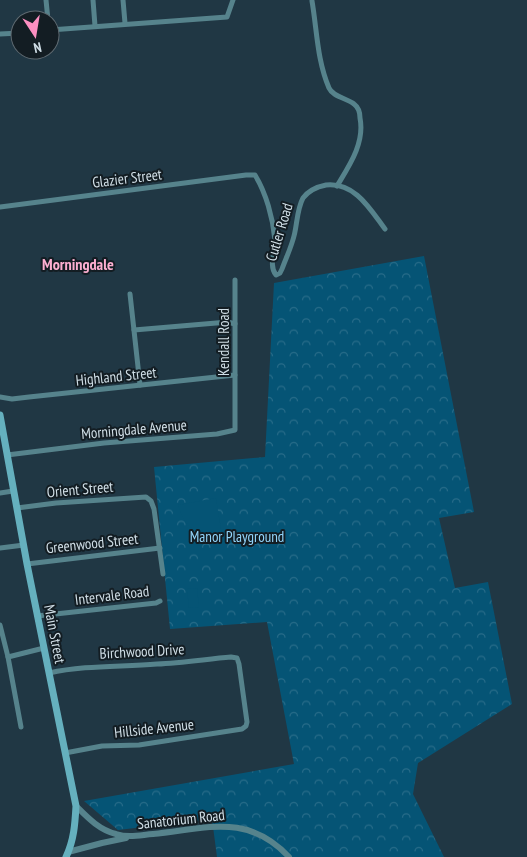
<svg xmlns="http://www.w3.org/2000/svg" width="527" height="857" font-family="'PT Sans Narrow',sans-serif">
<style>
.forest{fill:url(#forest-crowns)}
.pitch{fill:#055475}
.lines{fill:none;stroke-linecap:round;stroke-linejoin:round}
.minor{stroke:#56838c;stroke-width:5}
.tertiary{stroke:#56838c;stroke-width:6}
.secondary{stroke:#65b0be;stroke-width:7}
.labels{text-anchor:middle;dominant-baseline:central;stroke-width:4;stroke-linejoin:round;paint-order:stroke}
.street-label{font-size:15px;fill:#d0dee6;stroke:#131d23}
.park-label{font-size:15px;fill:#92d5fb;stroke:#131d23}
.neighbourhood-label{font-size:16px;font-weight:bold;fill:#fcaed0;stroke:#131d23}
</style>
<defs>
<pattern id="forest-crowns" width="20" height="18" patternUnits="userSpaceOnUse" patternTransform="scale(1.25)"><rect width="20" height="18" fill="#055475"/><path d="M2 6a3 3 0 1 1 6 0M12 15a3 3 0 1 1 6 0" fill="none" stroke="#286c89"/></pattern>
</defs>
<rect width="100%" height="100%" fill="#203744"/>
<path class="forest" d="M424 256 474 512 439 518 455 588 488 582 512 704 418 763 413 794 444 857H217L212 819 118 830 84 801 294 764 267 622 170 629 154 467 265 457 274 283Z"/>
<g class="pitch">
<path d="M216 498 222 536C197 537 185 528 178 505Z"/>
<path d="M197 588 199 607 189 608 187 589Z"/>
</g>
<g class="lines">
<g class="minor">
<path d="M46 0 48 20"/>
<path d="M93 0 95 26"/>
<path d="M123 0 125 23"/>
<path d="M312 1C317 30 317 60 329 88 333 97 347 98 354 104 358 107 360 113 360 118 365 143 349 166 337 186"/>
<path d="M50 30 227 17 233 0"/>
<path d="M0 34 20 33"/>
<path d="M0 207 246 175H255C266 193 273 218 275 240 276 251 268 265 276 275L280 273 282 269C286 258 291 248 294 236 297 225 297 209 303 198 309 190 316 187 326 185 355 182 370 209 385 229"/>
<path d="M130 294 140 385"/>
<path d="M134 330 228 322 235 324"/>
<path d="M0 397 12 399 29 397 235 375"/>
<path d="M7 455 104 443 217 434 235 430V280"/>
<path d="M0 493 13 491"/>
<path d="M17 508 56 503 146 497 151 501 154 509 163 574"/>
<path d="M0 548 24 545"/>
<path d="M27 564 160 548"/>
<path d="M37 616 156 603 160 601"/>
<path d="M0 625 8 657 21 727"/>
<path d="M8 657 44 648"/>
<path d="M49 673C85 665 121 667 157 664 182 663 207 659 231 657L237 658 239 664 247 722 246 726 242 729 139 745 102 746 65 753"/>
</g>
<g class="tertiary">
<path d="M76 806C87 817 99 830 116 834 129 838 140 835 153 834 206 829 247 812 289 857"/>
<path d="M68 852 102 843 126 838"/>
</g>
<path class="secondary" d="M0 415 27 564 76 806C75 824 74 840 66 857"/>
</g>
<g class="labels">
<g class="street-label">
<text transform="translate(127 178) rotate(-7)">Glazier Street</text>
<text transform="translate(279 232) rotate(-73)">Cutler Road</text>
<text transform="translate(223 342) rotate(-90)">Kendall Road</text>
<text transform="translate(116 376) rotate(-6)">Highland Street</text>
<text transform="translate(134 429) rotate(-5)">Morningdale Avenue</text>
<text transform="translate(80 489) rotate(-5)">Orient Street</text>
<text transform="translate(92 543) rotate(-6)">Greenwood Street</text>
<text transform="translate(112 595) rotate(-7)">Intervale Road</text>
<text transform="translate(55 634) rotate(79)">Main Street</text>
<text transform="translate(142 651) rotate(-3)">Birchwood Drive</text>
<text transform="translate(154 728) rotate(-6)">Hillside Avenue</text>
<text transform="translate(181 819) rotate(-6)">Sanatorium Road</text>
</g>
<g class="park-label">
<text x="237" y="536">Manor Playground</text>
</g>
<g class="neighbourhood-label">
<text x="78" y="264">Morningdale</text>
</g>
</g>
<g transform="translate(35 35) rotate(168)"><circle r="24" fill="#131d23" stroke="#5f6a71"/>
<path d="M0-4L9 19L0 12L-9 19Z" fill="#fc8fc1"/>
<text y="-8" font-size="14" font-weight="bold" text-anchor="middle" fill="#d0dee6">N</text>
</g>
</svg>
